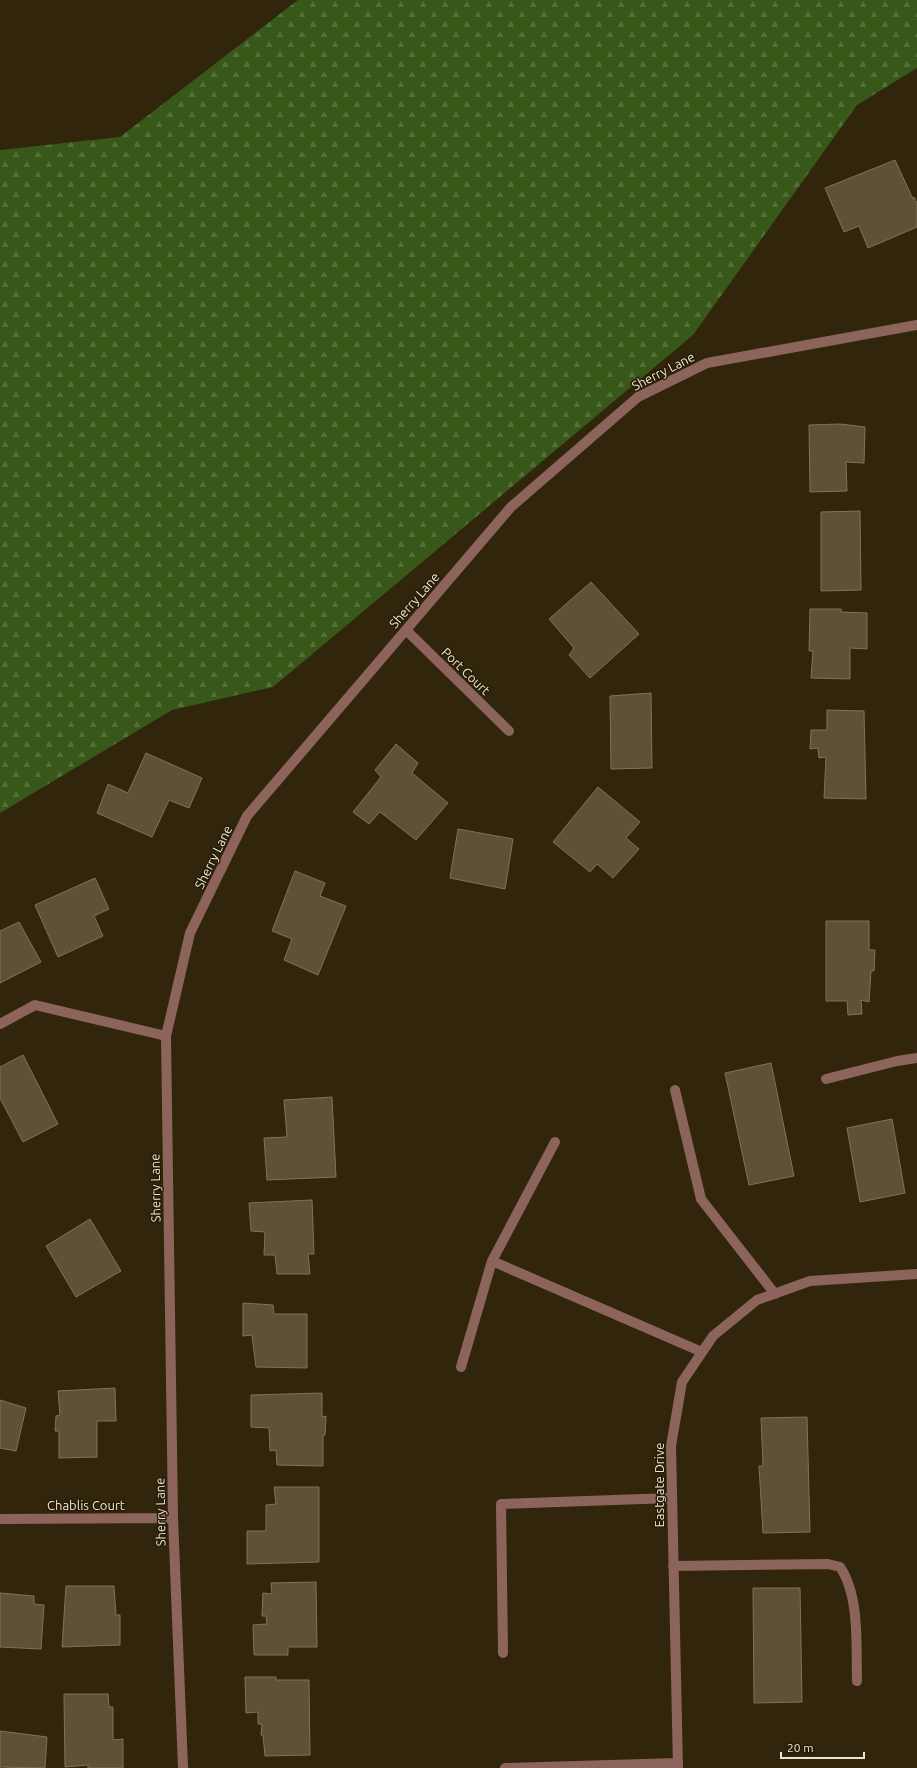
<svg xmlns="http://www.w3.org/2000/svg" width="917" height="1768" viewBox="0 0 917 1768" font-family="Ubuntu,sans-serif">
	<defs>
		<pattern id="forest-firs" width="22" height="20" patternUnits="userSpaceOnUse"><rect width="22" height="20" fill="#375819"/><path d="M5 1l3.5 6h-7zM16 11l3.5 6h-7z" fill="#54703a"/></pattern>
	</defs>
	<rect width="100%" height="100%" fill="#31260c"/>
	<path fill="url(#forest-firs)" d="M298,0H917V68L857,105L693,335L273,687L172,710L0,813V150L120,137Z"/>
	<path fill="#5d5136" stroke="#807358" d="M895,160L913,199L914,197L917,203V227L868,248L859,226L844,232L825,188Z
		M840,424L865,427L864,463L846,462L847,491L810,492L809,425Z
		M860,511L861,590L821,591V512Z
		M591,582L639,634L590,678L569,655L574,648L549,619Z
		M810,609H841V612L867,613V649L850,648V679L811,678L813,651H809Z
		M651,693L652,768L611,769L610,696Z
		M827,710L864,711L866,799L824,798L826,757L819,758L818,748L810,749L811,730H827Z
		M396,744L418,763L412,773L448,803L416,840L380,812L369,824L353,812L381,777L375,770Z
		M146,753L202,778L189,808L169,800L152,837L97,813L108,784L128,793Z
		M598,787L640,822L626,838L639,849L613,878L597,864L590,872L553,842Z
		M458,829L513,839L505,889L450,878Z
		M295,871L325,883L320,896L346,906L318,975L284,960L292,939L272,931Z
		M95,878L109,909L94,916L103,936L58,957L35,905Z
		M826,921H869V950H875L874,971H871L869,1002L861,1000L862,1014L848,1015L847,1001H826Z
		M19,922L41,962L0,983V931Z
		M23,1055L58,1124L23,1142L0,1098V1067Z
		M771,1063L794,1176L749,1185L725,1073Z
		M332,1097L336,1177L267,1180L264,1138L287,1137L284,1100Z
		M892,1119L905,1193L860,1202L847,1128Z
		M312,1200L314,1254H308L310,1274H277L275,1255H264L265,1232L251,1231L249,1203Z
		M90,1219L121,1271L76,1297L46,1246Z
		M243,1303L273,1305L274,1314H307V1368L256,1367L252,1335L243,1336Z
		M115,1388L116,1421H97V1457L59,1458V1431H55L56,1416L60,1415L58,1391Z
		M322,1393V1417L326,1416L325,1435H323V1466L277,1465L276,1450L270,1451L269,1428L251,1427V1395Z
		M0,1400L26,1408L16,1451L0,1448Z
		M807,1417L810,1532L763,1533L759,1466H763L761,1418Z
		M274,1487H319V1562L247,1564V1531H266V1505L276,1504Z
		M316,1582L317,1647H288V1655H254L253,1625L267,1624L266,1616H262L263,1593L272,1594L271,1583Z
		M66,1586H114L116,1615H120V1645L62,1647Z
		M753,1588H800L802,1702L754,1703Z
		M0,1593L34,1596V1604L44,1605L41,1649L0,1647Z
		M245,1677H276V1680H309L310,1755L265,1756L263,1735H261L262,1724H258V1712L246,1713Z
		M64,1694H108L109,1707H113V1740L123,1739V1768H88V1765L65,1767Z
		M0,1731L47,1737L45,1768L0,1767Z"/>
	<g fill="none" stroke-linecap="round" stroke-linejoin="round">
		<path stroke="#8d645b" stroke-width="10" d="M406,630L509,731
			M0,1024L35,1005L166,1036
			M826,1079L897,1061L917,1058
			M675,1090L701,1199L775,1294
			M492,1261L555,1142
			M461,1367L492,1261L702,1352
			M0,1519L173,1518
			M673,1566L828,1564L840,1567C860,1596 856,1647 857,1681
			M503,1653L501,1504L671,1498
			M183,1768L173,1518L166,1036L190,933L247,816L511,507L638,397L707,363L917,325
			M505,1768L678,1763
			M678,1768L671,1446L682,1382L713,1336L757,1300L810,1281L917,1274"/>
	</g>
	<g text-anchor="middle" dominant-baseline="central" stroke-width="3" stroke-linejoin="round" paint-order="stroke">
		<g font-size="13" fill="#ece5d6" stroke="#271c03">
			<text transform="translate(663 371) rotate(-27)">Sherry Lane</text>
			<text transform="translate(414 600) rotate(-49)">Sherry Lane</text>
			<text transform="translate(466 671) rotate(44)">Port Court</text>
			<text transform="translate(213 857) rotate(-64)">Sherry Lane</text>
			<text transform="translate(155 1188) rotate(-91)">Sherry Lane</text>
			<text transform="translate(659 1485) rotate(-90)">Eastgate Drive</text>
			<text x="86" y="1505">Chablis Court</text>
			<text transform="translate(160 1512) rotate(-91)">Sherry Lane</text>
		</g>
	</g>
	<path d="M781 1752v6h83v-6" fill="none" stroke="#ece5d6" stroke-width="2"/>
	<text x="787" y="1752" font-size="12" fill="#ece5d6" stroke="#271c03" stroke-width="3" paint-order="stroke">20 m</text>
</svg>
